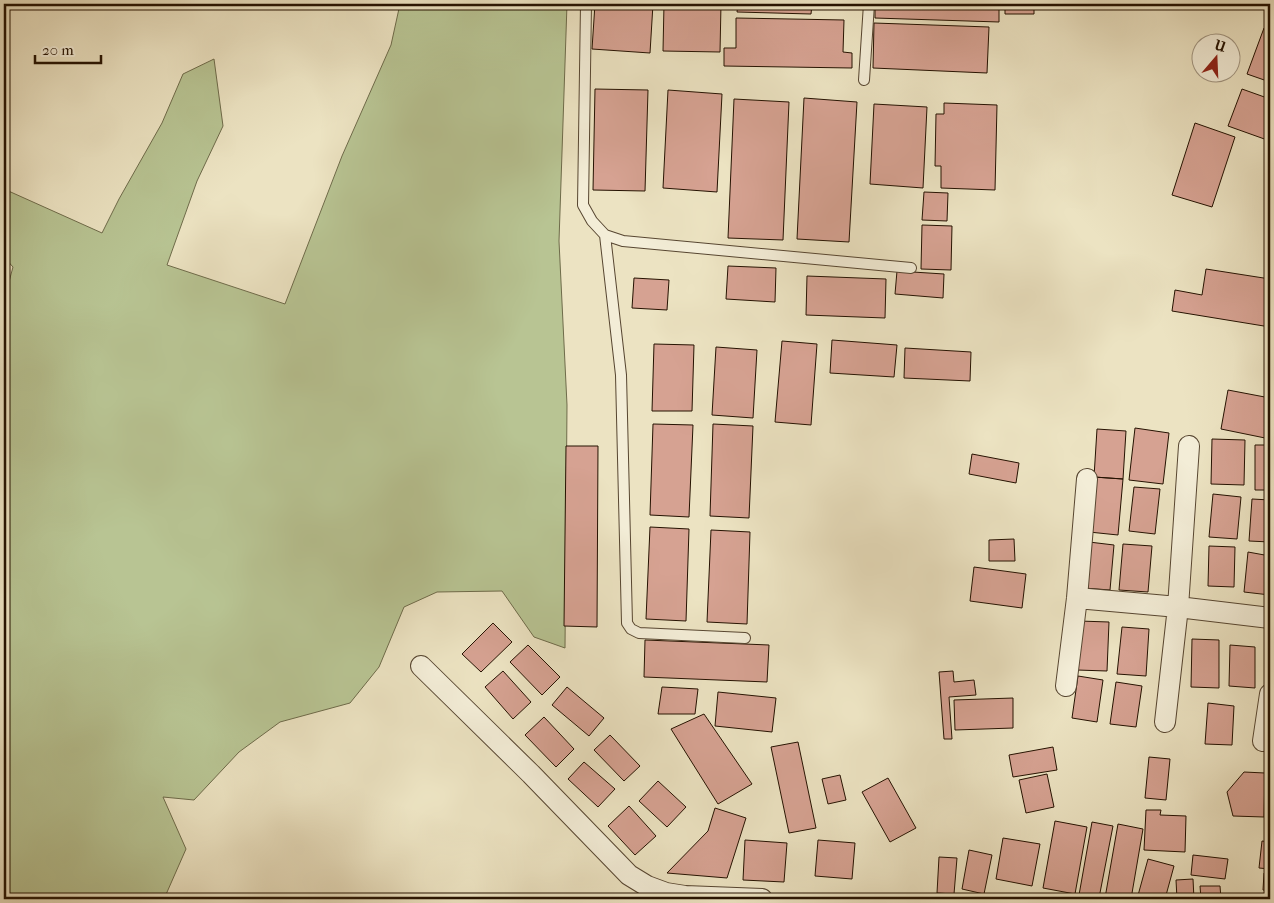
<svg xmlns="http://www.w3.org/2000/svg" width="1274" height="903" viewBox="0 0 1274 903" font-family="'IM FELL French Canon',serif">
	<rect width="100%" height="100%" fill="#ece3c2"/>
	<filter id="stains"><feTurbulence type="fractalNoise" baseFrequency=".004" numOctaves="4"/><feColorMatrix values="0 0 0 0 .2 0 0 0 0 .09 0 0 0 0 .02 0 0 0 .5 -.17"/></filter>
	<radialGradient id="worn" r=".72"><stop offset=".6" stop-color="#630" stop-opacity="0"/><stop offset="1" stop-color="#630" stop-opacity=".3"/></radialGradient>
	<path fill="#b8c493" stroke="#6e6b4a" d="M400,4H567L559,241L567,405L565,648L534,637L502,591L437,592L404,607L379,667L350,703L280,722L239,752L194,800L163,797L186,849L164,899H4V300L13,267L4,257V189L102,233L119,199L162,123L183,74L214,59L223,126L197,181L167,265L285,304L342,156L391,45Z"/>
	<path fill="#d6a292" stroke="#251201" d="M595,4H653L650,53L592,49Z
		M664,4H721L720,52L663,51Z
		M738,4H812L811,14L737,12Z
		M875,4H999V22L875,18Z
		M1005,4H1034V14H1005Z
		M736,18L844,20L843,52L852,53V68L724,66V48H736Z
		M874,23L989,27L987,73L873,68Z
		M1264,28L1270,30V82L1247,74Z
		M595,89L648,90L645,191L593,190Z
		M1242,89L1270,99V141L1228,126Z
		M668,90L722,94L717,192L663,188Z
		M804,98L857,102L849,242L797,239Z
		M734,99L789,102L783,240L728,238Z
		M944,103L997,105L995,190L941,188V166H935L936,114H944Z
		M874,104L927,107L923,188L870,184Z
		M1195,123L1235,137L1212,207L1172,195Z
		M924,192L948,193L947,221L922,220Z
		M922,225L952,226L951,270L921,269Z
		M728,266L776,268L775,302L726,299Z
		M1206,269L1270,279V327L1172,311L1175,290L1202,295Z
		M897,271L944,274L943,298L895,294Z
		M807,276L886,279L885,318L806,315Z
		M634,278L669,280L667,310L632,308Z
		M832,340L897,345L894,377L830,373Z
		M782,341L817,344L811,425L775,422Z
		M654,344L694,345L692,411H652Z
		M716,347L757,350L753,418L712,415Z
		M905,348L971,352L970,381L904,378Z
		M1228,390L1270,398V439L1221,429Z
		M653,424L693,425L689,517L650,515Z
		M713,424L753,426L749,518L710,516Z
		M1135,428L1169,433L1163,484L1129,480Z
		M1097,429L1126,431L1123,479L1094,477Z
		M1212,439L1245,440L1244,485L1211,484Z
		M1255,445H1270V490H1255Z
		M566,446H598L597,627L564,626Z
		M972,454L1019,463L1016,483L969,474Z
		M1094,477L1123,479L1118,535L1089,532Z
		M1134,487L1160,489L1155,534L1129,531Z
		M1213,494L1241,497L1237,539L1209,537Z
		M1252,499L1270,500V542L1249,541Z
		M650,527L689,529L686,621L646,619Z
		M711,530L750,532L747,624L707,622Z
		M1014,539L1015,561H989V540Z
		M1089,542L1114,545L1110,590L1084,588Z
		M1123,544L1152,546L1148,592L1119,590Z
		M1209,546L1235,547L1234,587L1208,586Z
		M1248,552L1270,556V595L1244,592Z
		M974,567L1026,574L1022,608L970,601Z
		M1079,621L1109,622L1107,671L1077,670Z
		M493,623L512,642L481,672L462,654Z
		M1122,627L1149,629L1146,676L1117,674Z
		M1192,639L1219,640V688L1191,687Z
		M645,640L769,645L767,682L644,677Z
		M528,645L560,677L542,695L510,662Z
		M1230,645L1255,647V688L1229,686Z
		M503,671L531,702L513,719L485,687Z
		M953,671L954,682L974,680L976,695L949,697L952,739H944L939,672Z
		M1078,676L1103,680L1097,722L1072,718Z
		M1116,682L1142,686L1136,727L1110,724Z
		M567,687L604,718L589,736L552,705Z
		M662,687L698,689L695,714H658Z
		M718,692L776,698L772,732L715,726Z
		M1013,698V728L955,730L954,700Z
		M1208,703L1234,706L1232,745L1205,744Z
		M704,714L752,784L718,804L671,729Z
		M544,717L574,749L556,767L525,735Z
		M610,735L640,766L624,781L594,750Z
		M798,742L816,828L789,833L771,747Z
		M1053,747L1057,770L1013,777L1009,755Z
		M1149,757L1170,759L1166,800L1145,798Z
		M584,762L615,789L598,807L568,779Z
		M1244,772L1265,773L1264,817L1233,816L1227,792Z
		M1047,774L1054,807L1026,813L1019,780Z
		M840,775L846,800L828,804L822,779Z
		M888,778L916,828L890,842L862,792Z
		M658,781L686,807L667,827L639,801Z
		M629,806L656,836L635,855L608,826Z
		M715,808L746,818L727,878L667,873L708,831Z
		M1146,810H1161L1160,815L1186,816L1185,852L1144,850Z
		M1055,821L1087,827L1075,894L1043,888Z
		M1092,822L1113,826L1099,898L1079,895Z
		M1118,824L1143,829L1131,899L1105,898Z
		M1003,838L1040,844L1032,886L996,879Z
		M745,840L787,843L784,882L743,880Z
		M818,840L855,843L852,879L815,876Z
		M1262,841L1270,842V869L1259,868Z
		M969,850L992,855L984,894L962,889Z
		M1193,855L1228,859L1225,879L1191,875Z
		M939,857L957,858L954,894L937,893Z
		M1148,859L1174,866L1165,899H1137Z
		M1264,873H1270V891L1263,890Z
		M1193,879L1194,899H1177L1176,880Z
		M1200,886H1220L1221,899H1201Z"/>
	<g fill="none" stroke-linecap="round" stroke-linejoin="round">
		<g stroke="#574631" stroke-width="12">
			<path id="service" d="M586,4L583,205L592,221L605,235L623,241L911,268
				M864,80L869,4
				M605,235L621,375L627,623L631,629L639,633L745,638"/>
		</g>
		<g stroke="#574631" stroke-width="22">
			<path id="minor" d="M1077,598L1178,607L1270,618
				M421,666L531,774L629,875L647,886L666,893L685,896L762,899
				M1066,686L1077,598L1087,479
				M1165,722L1178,607L1189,446
				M1263,741L1270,694"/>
		</g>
		<use href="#service" stroke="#f3edd7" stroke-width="10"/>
		<use href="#minor" stroke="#f3edd7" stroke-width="20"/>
	</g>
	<rect width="1274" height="903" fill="none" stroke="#ece3c2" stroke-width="20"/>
	<rect x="5" y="5" width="1264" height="893" fill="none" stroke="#251201" stroke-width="2.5"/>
	<rect x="10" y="10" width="1254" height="883" fill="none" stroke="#251201"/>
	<g transform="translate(1216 58) rotate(19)"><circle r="24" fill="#f3edd7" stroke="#a19581"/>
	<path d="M0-4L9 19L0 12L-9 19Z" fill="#8f2418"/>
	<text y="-8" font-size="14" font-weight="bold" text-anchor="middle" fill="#251201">U</text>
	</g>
	<path d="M35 55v8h66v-8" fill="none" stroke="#251201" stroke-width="2.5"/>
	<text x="42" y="55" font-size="15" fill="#251201" stroke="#f3edd7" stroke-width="4" paint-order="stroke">20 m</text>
	<rect width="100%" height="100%" filter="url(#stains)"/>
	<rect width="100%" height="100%" fill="url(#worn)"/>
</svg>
